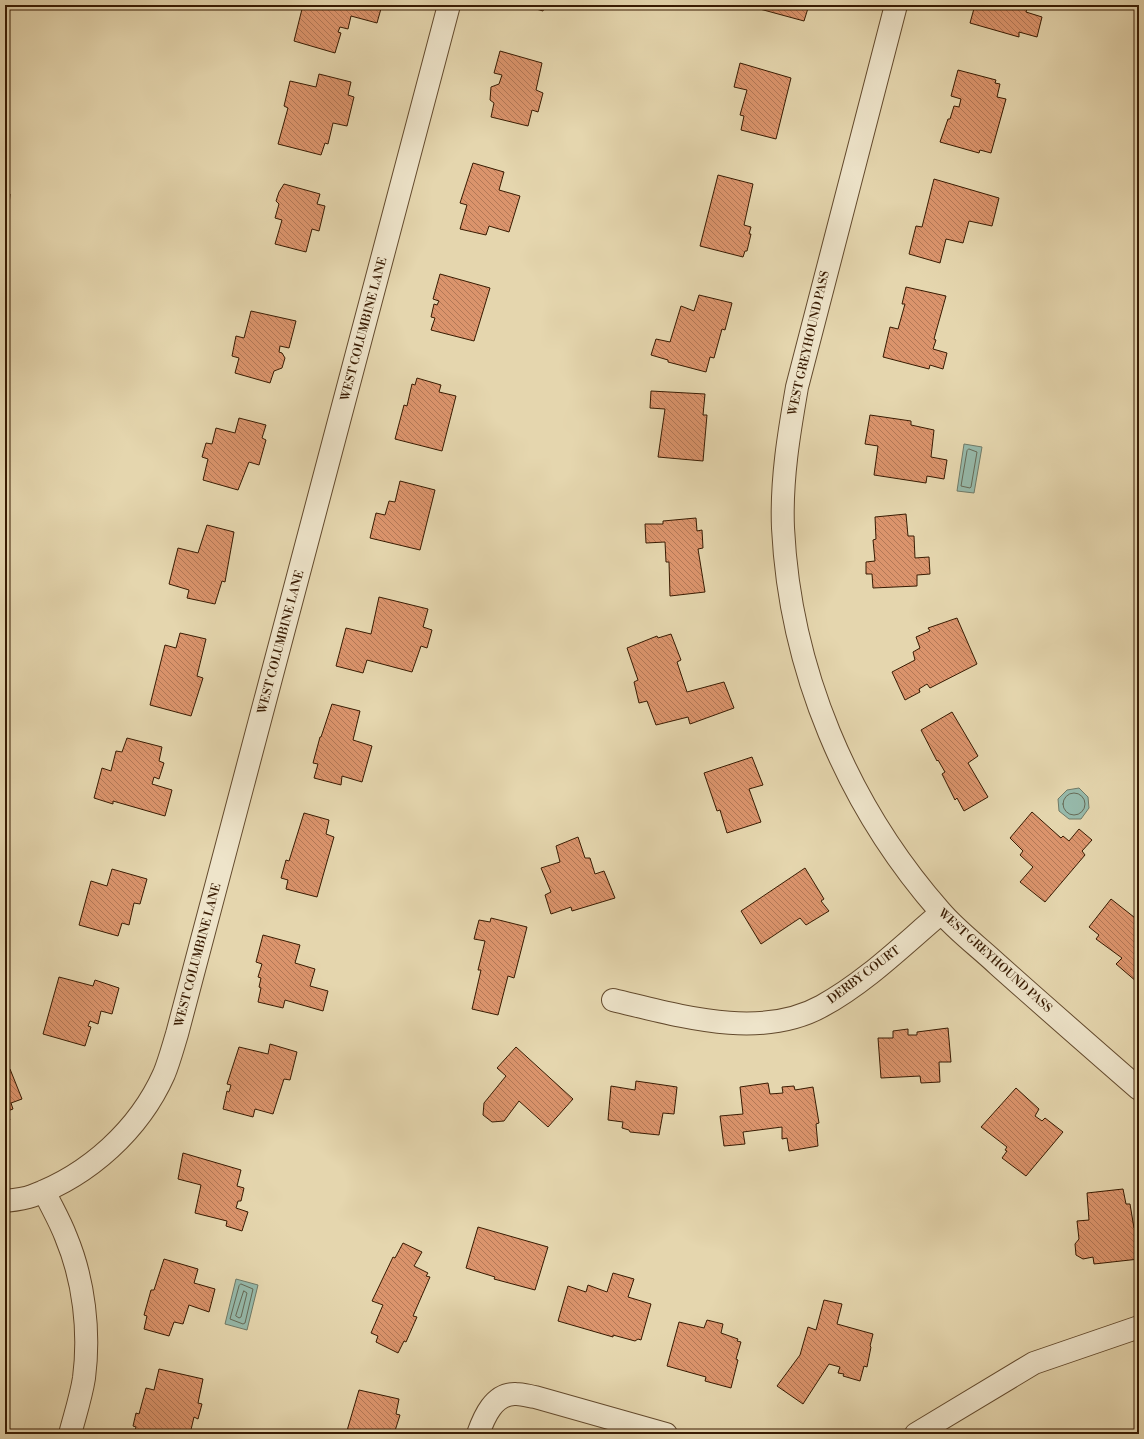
<svg xmlns="http://www.w3.org/2000/svg" width="1144" height="1439" viewBox="0 0 1144 1439" font-family="'Libre Bodoni',serif">
	<defs>
		<pattern id="building-back-hatch" width="6" height="6" patternUnits="userSpaceOnUse"><rect width="6" height="6" fill="#db946c"/><path d="M-1 5l2 2M0 0l6 6M5-1l2 2" fill="none" stroke="#b37857"/></pattern>
	</defs>
	<rect width="100%" height="100%" fill="#e5d6ae"/>
	<filter id="stains"><feTurbulence type="fractalNoise" baseFrequency=".005" numOctaves="4"/><feColorMatrix values="0 0 0 0 .2 0 0 0 0 .09 0 0 0 0 .02 0 0 0 .5 -.17"/></filter>
	<radialGradient id="worn" r=".72"><stop offset=".6" stop-color="#630" stop-opacity="0"/><stop offset="1" stop-color="#630" stop-opacity=".3"/></radialGradient>
	<path fill="#96b9aa" stroke="#707a67" d="M964,444L982,447L974,493L957,491Z
		M1079,788L1088,797L1089,808L1081,819H1069L1059,811L1058,799L1067,790Z
		M236,1279L258,1285L247,1330L225,1324Z"/>
	<g fill="none" stroke-linecap="round" stroke-linejoin="round">
		<path stroke="#676a56" stroke-width="1" d="M969,449L977,452L971,487L970,488L961,486L967,451Z
			M1063 804a11 11 0 1 1 22 0a11 11 0 1 1-22 0Z
			M241,1284L253,1289L245,1323L243,1324L230,1319L239,1286Z
			M244,1291L247,1293L241,1317L239,1318L236,1316Z"/>
	</g>
	<path fill="url(#building-back-hatch)" stroke="#381b02" d="M303,5H382L377,23L351,16L348,29L340,27L338,32L341,33L335,53L294,41Z
		M522,5H545L543,11Z
		M745,5H809L804,21Z
		M975,5H1028L1026,12L1042,17L1037,37L1019,32V37L970,23Z
		M500,51L542,63L536,90L543,93L538,112L532,110L528,126L491,117L494,103L490,100L491,87L499,84L502,75L494,73Z
		M740,63L791,78L776,139L741,130L744,116L740,115L747,90L734,87Z
		M958,70L996,80L995,83L1000,84L997,97L1006,99L991,153L980,150L979,153L940,142L948,119H950L954,106L959,107L961,99L951,96Z
		M319,74L351,82L348,95L354,97L347,126L333,123L328,144L325,143L321,155L278,144L288,108L284,106L290,81L316,87Z
		M473,163L504,172L499,190L520,196L509,232L489,226L486,235L460,229L467,205L460,203Z
		M718,175L753,184L744,225L751,227L749,234H751L747,251H745L743,257L700,246Z
		M934,179L999,198L992,226L969,221L963,243L946,239L940,263L909,254L916,226L922,227Z
		M284,184L320,194L317,204L325,206L319,231L312,229L306,252L275,244L282,220L275,218L279,204L276,201L279,192Z
		M5,193L10,194L6,241H5Z
		M440,274L490,288L474,341L431,330L435,318L431,317L434,304L437,305L439,301L433,299Z
		M906,287L946,296L934,339L936,340L933,349L947,353L943,369L930,365L929,369L883,357L890,327L898,329L905,304H902Z
		M699,295L732,303L725,330L722,329L714,358L710,357L706,372L668,362V360L651,355L656,339L670,342L681,306L694,311Z
		M251,311L296,321L289,348L280,346L279,352L282,353L285,358L282,368L274,371L270,383L235,373L239,358L232,356L236,336L244,338Z
		M417,378L441,385L439,392L456,396L442,451L395,439L404,405L407,406L412,384L415,385Z
		M651,391L705,394L703,415H707L703,461L658,457L665,409L650,408Z
		M870,415L911,421V425L934,430L931,457L947,460L944,479L927,476L926,483L874,475L878,446L865,444Z
		M239,418L266,425L262,438L266,440L259,465L249,462L238,490L203,480L208,459L202,457L206,443L212,444L216,428L235,433Z
		M400,481L435,490L420,550L370,538L376,513L385,515L389,501L395,502Z
		M906,514L908,536H914L915,558L929,557L930,574L917,575V586L873,588L872,574H866V562L875,561L873,540L876,539L875,517Z
		M696,518L697,531L702,530L703,548L698,549L705,592L670,596L669,562H666L665,542L646,543L645,524H663V521Z
		M207,525L234,532L225,582L222,581L215,604L187,598L189,590L169,584L178,548L198,553Z
		M379,597L428,609L423,627L432,630L427,648L421,646L412,672L367,660L363,673L336,666L346,628L371,634Z
		M957,618L977,664L930,688L927,684L919,689L920,692L905,700L892,672L915,660L913,652L920,648L916,637L930,631L928,628Z
		M180,633L206,639L197,676L203,678L191,716L150,705L165,645L176,648Z
		M671,634L681,660L677,662L687,692L724,682L734,708L690,724L688,717L656,725L647,701L639,703L634,682L638,680L627,648L657,636L658,638Z
		M332,704L360,711L353,740L372,746L362,782L342,776L341,785L314,778L318,764L313,763L320,737H321Z
		M952,712L978,756L968,763L988,797L964,811L957,798L955,800L942,774L945,772L938,760L937,761L921,730Z
		M127,738L162,747L159,761L164,763L159,779L154,777L152,784L172,790L165,816L113,801V804L94,798L102,768L111,771L116,751L122,752Z
		M752,757L763,785L749,789L761,822L727,833L720,810L717,811L704,773Z
		M1032,812L1061,838L1063,836L1069,841L1079,829L1092,840L1082,851L1085,855L1045,902L1020,882L1033,867L1020,855L1023,851L1010,838Z
		M304,813L329,820L326,834L334,837L317,897L286,889L288,880L281,878L286,860L289,861Z
		M578,837L585,858H590L595,874L604,871L615,898L572,911L571,907L551,914L545,895L551,892L541,868L560,862L556,846Z
		M805,868L824,899L821,901L829,911L806,925L800,918L761,944L741,911Z
		M112,869L147,879L140,904L134,903L129,925L122,923L118,936L79,925L91,881L107,886Z
		M1111,899L1139,921V979L1137,982L1116,964L1122,958L1096,939L1099,935L1089,927Z
		M491,918L527,927L514,978L508,976L498,1015L472,1009L481,970H478L485,941L474,939L479,920L490,922Z
		M263,935L300,945L295,963L315,969L310,986L328,991L323,1011L285,1000L283,1008L258,1002L261,988L259,987L261,978L258,977L262,964L256,962Z
		M59,977L93,986L95,980L119,988L112,1014L101,1011L98,1024L90,1021L88,1026L91,1027L85,1046L43,1034Z
		M948,1028L951,1062H939L940,1082L921,1083L920,1076L881,1078L878,1038H893V1031L908,1029V1035H917V1032Z
		M270,1044L297,1052L290,1080L284,1079L273,1114L255,1109L253,1117L223,1109L227,1091L229,1092L231,1085L227,1084L239,1047L268,1054Z
		M516,1047L573,1099L548,1127L519,1101L504,1121L492,1122L483,1115L484,1103L506,1076L497,1068Z
		M10,1069L22,1099L11,1103L13,1109L5,1112L10,1120L5,1122V1070Z
		M636,1081L677,1087L674,1114L663,1113L659,1135L630,1132L629,1130L622,1128L623,1122L608,1120L611,1086L635,1090Z
		M768,1083L770,1094L783,1093L782,1087L794,1086L795,1090L813,1087L819,1123L816,1124L818,1146L789,1151L787,1138L782,1139V1127L743,1132L745,1144L724,1146L720,1116L743,1114L740,1087Z
		M1016,1088L1039,1109L1035,1116L1042,1121L1045,1118L1063,1132L1026,1176L1002,1158L1007,1151L1005,1150L1007,1147L981,1127Z
		M183,1153L241,1170L237,1186L244,1188L241,1201H238L236,1208L248,1212L242,1231L226,1226L227,1221L195,1213L201,1185L178,1179Z
		M1123,1189L1126,1204H1130L1134,1228H1139V1259L1094,1264L1093,1257L1083,1259L1076,1255L1075,1244L1079,1239L1077,1221L1089,1220L1087,1193Z
		M478,1227L548,1247L535,1290L494,1279L495,1277L466,1268Z
		M403,1243L422,1252L414,1266L428,1273L426,1276L430,1277L413,1316L417,1317L406,1342L404,1341L398,1353L376,1342L378,1336L371,1333L383,1305L372,1301L393,1257L395,1258Z
		M164,1259L198,1269L194,1283L215,1289L209,1312L189,1305L183,1324L174,1322L169,1336L144,1329L147,1316L144,1315L151,1290H154Z
		M613,1273L634,1279L628,1297L651,1304L641,1340L638,1339L635,1341L613,1335V1337L558,1321L568,1286L586,1292L588,1285L607,1292Z
		M824,1300L842,1304L837,1324L873,1334L870,1346L871,1347L867,1367L864,1366L860,1381L843,1376L844,1374L838,1373L840,1367L829,1364L803,1404L777,1386L800,1355L808,1327L816,1330Z
		M707,1320L723,1324L721,1333L738,1339L737,1341L741,1342L736,1359L738,1360L731,1388L705,1381L706,1377L667,1366L679,1322L704,1328Z
		M159,1369L203,1379L198,1403L202,1404L198,1419L194,1417L190,1434L163,1432V1434H134L136,1427L133,1426L136,1413L139,1414L146,1388L154,1390Z
		M359,1390L399,1399L396,1414L400,1415L394,1434H346Z"/>
	<g fill="none" stroke-linecap="round" stroke-linejoin="round">
		<g stroke="#634a2d" stroke-width="24">
			<path id="minor" d="M896,5L797,387C789,433 781,480 783,528C790,669 847,805 940,911C957,931 979,947 998,965C1045,1007 1092,1048 1139,1089
				M613,1000C677,1015 759,1041 822,1006C866,982 903,945 941,913
				M44,1191C51,1206 60,1221 66,1237C84,1280 90,1332 84,1378C81,1397 75,1415 70,1434
				M5,1201C14,1200 24,1199 32,1196C89,1175 139,1130 164,1074C169,1062 173,1047 177,1034L449,5
				M478,1434C484,1417 494,1393 516,1394C522,1394 529,1396 535,1397L666,1434
				M916,1434L1034,1363L1139,1327"/>
		</g>
		<use href="#minor" stroke="#eee4ca" stroke-width="22"/>
	</g>
	<g text-anchor="middle" dominant-baseline="central" stroke-width="3.5" stroke-linejoin="round" paint-order="stroke">
		<g font-size="12" fill="#381b02" stroke="#eee4ca">
			<text transform="translate(364 329) rotate(-75)">WEST COLUMBINE LANE</text>
			<text transform="translate(809 343) rotate(-77)">WEST GREYHOUND PASS</text>
			<text transform="translate(281 642) rotate(-75)">WEST COLUMBINE LANE</text>
			<text transform="translate(198 955) rotate(-75)">WEST COLUMBINE LANE</text>
			<text transform="translate(995 961) rotate(42)">WEST GREYHOUND PASS</text>
			<text transform="translate(864 975) rotate(-37)">DERBY COURT</text>
		</g>
	</g>
	<rect width="1144" height="1439" fill="none" stroke="#e5d6ae" stroke-width="20"/>
	<rect x="6" y="6" width="1132" height="1427" fill="none" stroke="#381b02" stroke-width="2"/>
	<rect x="10" y="10" width="1124" height="1419" fill="none" stroke="#381b02"/>
	<rect width="100%" height="100%" filter="url(#stains)"/>
	<rect width="100%" height="100%" fill="url(#worn)"/>
</svg>
